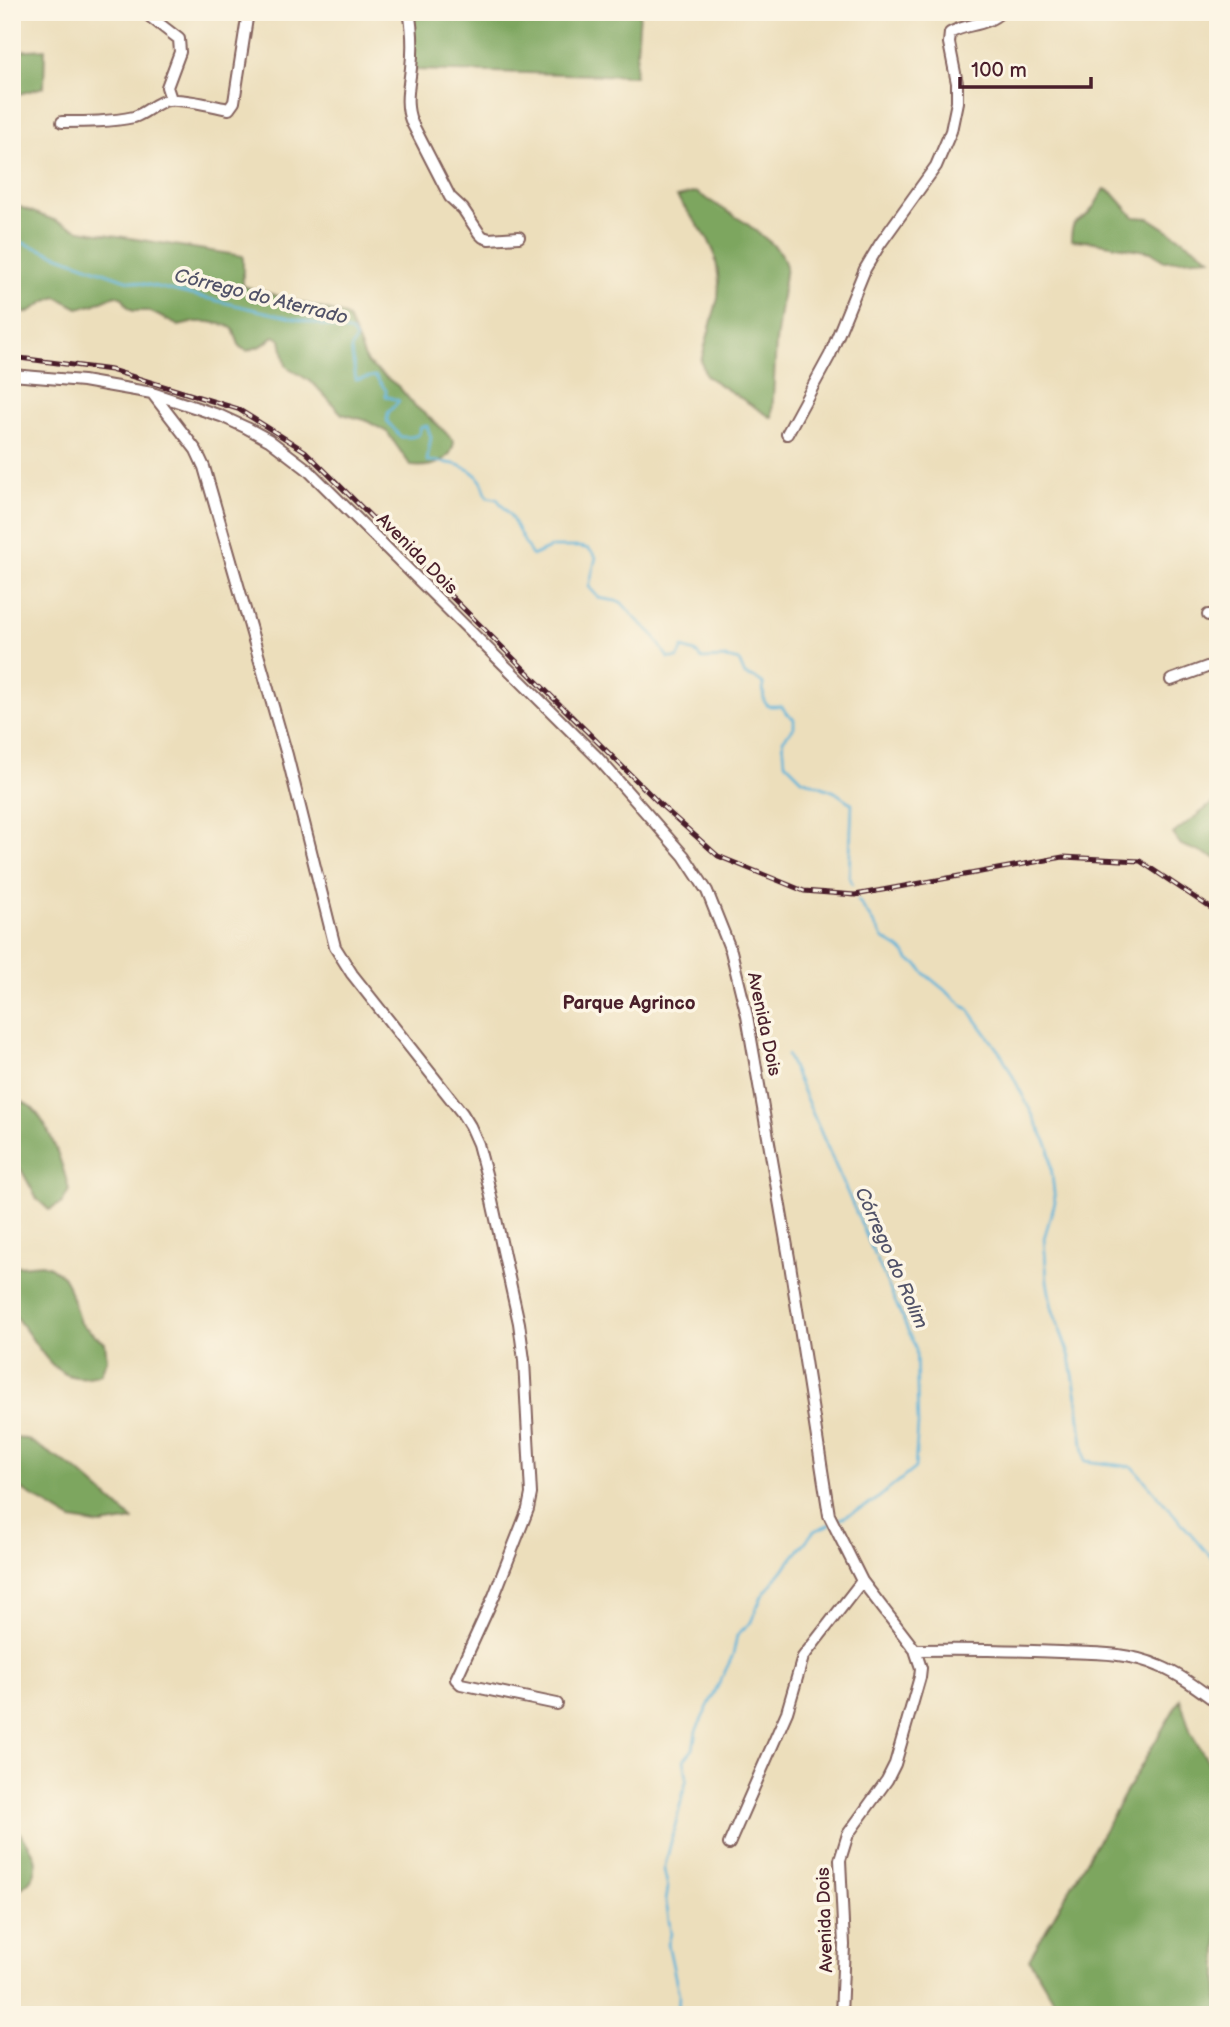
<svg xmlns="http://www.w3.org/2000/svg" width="1230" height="2027" viewBox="0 0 1230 2027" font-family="'Balsamiq Sans',sans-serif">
	<rect width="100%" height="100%" fill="#fcf5e5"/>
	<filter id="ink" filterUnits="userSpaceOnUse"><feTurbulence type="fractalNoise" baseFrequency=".0143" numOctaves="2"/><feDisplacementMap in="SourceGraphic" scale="14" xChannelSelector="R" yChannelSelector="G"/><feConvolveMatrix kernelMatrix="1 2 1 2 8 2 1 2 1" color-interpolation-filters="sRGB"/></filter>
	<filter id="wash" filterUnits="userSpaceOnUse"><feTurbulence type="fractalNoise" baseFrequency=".00686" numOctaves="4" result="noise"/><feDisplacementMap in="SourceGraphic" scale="28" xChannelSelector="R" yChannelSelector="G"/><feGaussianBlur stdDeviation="1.57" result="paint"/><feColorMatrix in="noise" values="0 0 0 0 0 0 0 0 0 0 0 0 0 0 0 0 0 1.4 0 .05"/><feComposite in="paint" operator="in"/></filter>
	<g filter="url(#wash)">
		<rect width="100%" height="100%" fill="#ecdebb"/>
		<path fill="#7da65e" stroke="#646244" stroke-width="2" d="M403,12H640L635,76L414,70L413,42Z
			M45,49L44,87L12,96V51Z
			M1105,189L1113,193L1134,217L1149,218L1211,258L1164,261L1151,252L1088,241L1071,240C1072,216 1077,226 1089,213C1095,207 1099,196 1105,189Z
			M696,192L746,223L771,243L781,253L786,266L776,342L772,418L706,376L701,361L718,298L719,282L717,267L714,252L708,239L677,197Z
			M12,204L80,230L243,256V286L341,314L348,318L367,363L399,387L414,405L438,425L454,441C452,463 430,468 411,466L387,432L365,420L342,414L314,384L286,366L281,340L274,336L263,345L247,351L240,347L233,329L226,325L209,322H195L179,326L149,311H133L127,306L123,298L115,295L93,305L78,308L57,297C51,299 45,301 40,305C29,312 24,317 12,309Z
			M1218,798V859L1181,845L1173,834C1188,821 1204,812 1218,798Z
			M12,1097C18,1100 27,1103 32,1108C50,1125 63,1166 69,1190L62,1203L49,1210L37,1199L22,1171L12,1161Z
			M12,1264L19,1266L42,1264L50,1267L63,1276L67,1283L80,1323L105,1343L107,1359L101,1374C65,1386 51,1366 32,1339C26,1330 18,1321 13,1312C9,1303 12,1275 12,1264Z
			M12,1438L27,1439L78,1471L133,1520L101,1525L72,1520L12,1484Z
			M1180,1699L1191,1733L1218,1779V2015H1063L1029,1959Z
			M12,1824C35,1849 52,1873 13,1893Z"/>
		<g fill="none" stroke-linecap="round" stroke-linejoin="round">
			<path stroke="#5db2d9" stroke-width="2.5" d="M12,239L123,279L352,332L356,339L351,349L356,380L375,376L386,390V396L399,401L388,413L387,421L401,437H411L418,435L421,427L427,426L431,437L427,461C446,462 469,463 481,481C484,485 485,492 487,497L497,499L510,515L532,556L552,547H580L589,549L596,557L589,587L599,598L621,602L638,621L652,633L668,658H678L683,648L695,652L702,659L727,658L739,661L745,675L755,678L763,683L764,701L768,706H782L786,713L794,719V727L783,740L785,762L802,779L835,792L852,804L849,877L852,884
				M858,900L884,939L903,951L910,961L918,965L925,974L969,1010L1003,1057L1049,1147L1055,1202L1044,1238L1047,1281L1052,1308L1070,1357L1078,1403L1085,1461L1133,1467L1218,1565
				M787,1055L916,1349L918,1425L915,1468L872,1503L836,1521
				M678,2015L679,1995L668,1944L671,1934L666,1901L668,1888L664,1870L687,1778L684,1760L693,1749L696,1731L733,1655L737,1635L751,1622L762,1596L814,1531L830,1524"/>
		</g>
	</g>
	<g filter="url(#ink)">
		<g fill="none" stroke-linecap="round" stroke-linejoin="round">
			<g stroke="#83625d" stroke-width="14">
				<path id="minor" d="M144,12L179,39L180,52L167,87L171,99
					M409,12C413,31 413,49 411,68C409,87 404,104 412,123L450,197L463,209L479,233L483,237L489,239L519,237
					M62,122C86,122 111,122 134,117C147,113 155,102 168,100C183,98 213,106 229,109L234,102L248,12
					M12,375L83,381L152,393L221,416L247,428L269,440L307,469L597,757L684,856L707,891L731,951L747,1016L789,1258L829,1515L862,1581L915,1650L921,1668L920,1677L895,1764L887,1780L848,1834L840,1860L844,1945L841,2015
					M152,393L196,450L204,467L287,755L335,947L352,974L462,1113L470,1126L478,1144L486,1174L519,1323L524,1360L531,1494L528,1509L494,1596L456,1679L461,1684L557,1704
					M787,434L830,355L865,269L880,244L936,166L951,131L957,102V83L949,43L950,33C966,23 985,27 1001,12
					M1208,615H1218
					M1171,680L1218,663
					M915,1650C964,1649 1011,1650 1060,1652C1093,1653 1128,1652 1159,1666C1181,1675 1199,1689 1218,1703
					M729,1844L787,1712L803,1657L862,1581"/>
			</g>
			<use href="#minor" stroke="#fff" stroke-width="10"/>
			<g stroke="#4a1f2b" stroke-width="5">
				<path id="rail" d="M12,357L111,370L238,409L305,451L663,807L718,856L804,891L855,895L1063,857L1140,861L1218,913"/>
			</g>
			<use href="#rail" stroke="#fcf5e5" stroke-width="2.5" stroke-dasharray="8" stroke-linecap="butt"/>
		</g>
	</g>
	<g text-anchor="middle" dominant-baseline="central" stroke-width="7" stroke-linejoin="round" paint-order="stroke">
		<g font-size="18" fill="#4a1f2b" stroke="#fcf5e5">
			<text transform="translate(417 554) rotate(45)">Avenida Dois</text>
			<text transform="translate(764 1024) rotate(78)">Avenida Dois</text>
			<text transform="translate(825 1920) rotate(-92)">Avenida Dois</text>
		</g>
		<g font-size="19" font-style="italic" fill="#515268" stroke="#fcf5e5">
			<text transform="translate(261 297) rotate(14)">Córrego do Aterrado</text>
			<text transform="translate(891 1258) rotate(66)">Córrego do Rolim</text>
		</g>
		<g font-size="19" font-weight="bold" fill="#4a1f2b" stroke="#fcf5e5">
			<text x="629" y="1003">Parque Agrinco</text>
		</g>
	</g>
	<rect width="1230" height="2027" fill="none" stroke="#fcf5e5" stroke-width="42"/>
	<path d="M960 77v10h131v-10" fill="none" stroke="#4a1f2b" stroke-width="3.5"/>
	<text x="971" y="77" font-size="21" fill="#4a1f2b" stroke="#fcf5e5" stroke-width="5" paint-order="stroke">100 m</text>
</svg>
